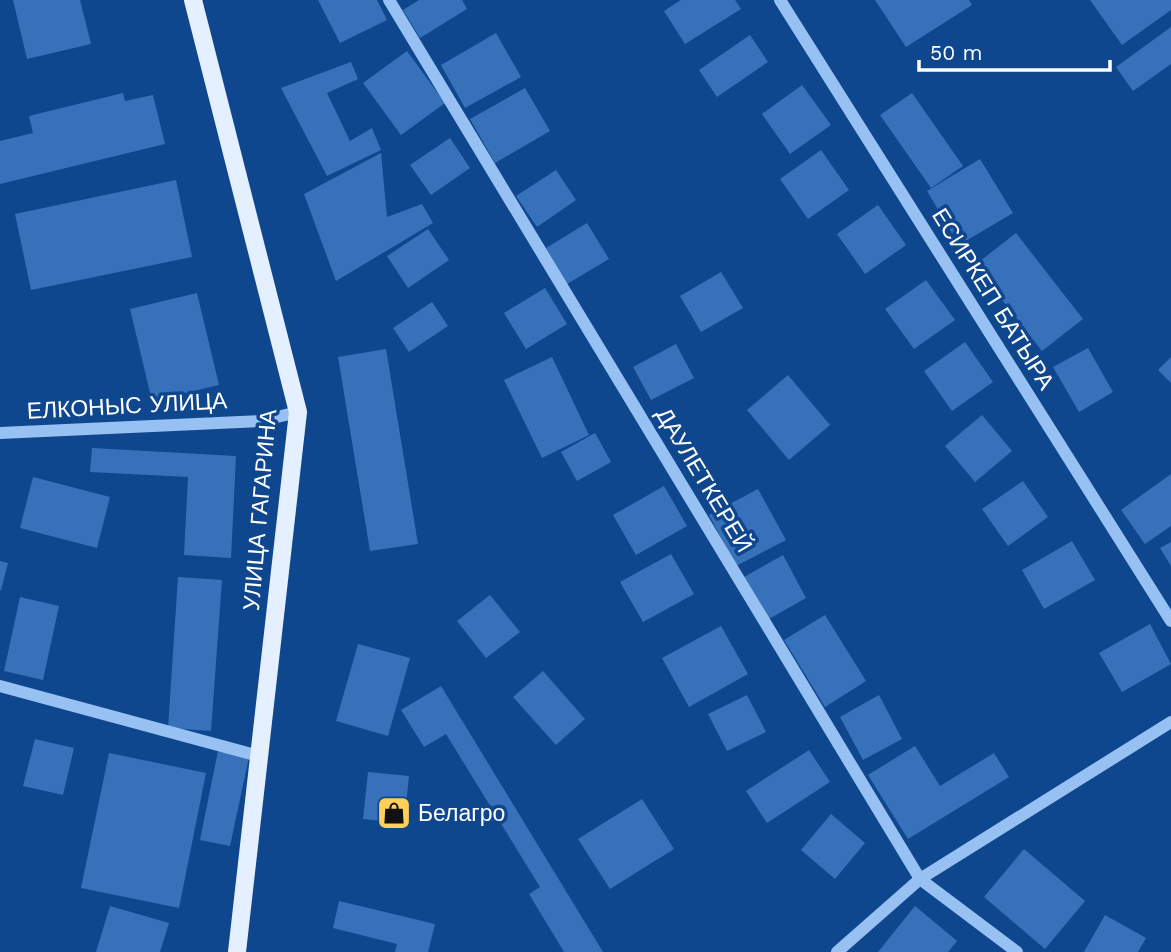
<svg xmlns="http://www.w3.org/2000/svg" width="1171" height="952" viewBox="0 0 1171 952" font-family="'Work Sans',sans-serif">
	<rect width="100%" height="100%" fill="#0f478f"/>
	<path fill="#3771b9" d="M13,0H80L91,44L27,59Z
		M318,0H377L387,20L340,43Z
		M419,0H462L467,9L420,38L403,10Z
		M681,0H735L741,9L685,44L664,11Z
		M875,0H969L972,5L906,47Z
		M1090,0H1171V10L1122,45Z
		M1171,27V64L1133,91L1116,67Z
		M496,33L521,77L465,108L441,65Z
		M750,35L768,62L717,97L699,70Z
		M407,51L445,103L401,135L363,83Z
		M351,62L358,79L327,93L350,141L372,128L381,150L327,176L281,88Z
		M802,85L831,125L790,154L762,114Z
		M525,88L550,131L495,163L470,119Z
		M123,93L125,101L153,95L165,144L0,184V141L33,133L29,116Z
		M912,93L963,166L931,188L880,115Z
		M450,138L470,168L431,195L410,165Z
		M821,150L849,190L808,219L780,179Z
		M381,153L387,217L422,204L433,223L336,281L304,194Z
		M980,159L1013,213L959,245L927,191Z
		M556,170L576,200L537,227L516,196Z
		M176,180L192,257L31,290L15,214Z
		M878,205L906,245L865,274L837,234Z
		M587,223L609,259L567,284L546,248Z
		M428,229L449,260L408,288L387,256Z
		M1016,233L1083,319L1042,351L975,265Z
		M721,272L743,308L701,332L680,296Z
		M926,280L955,320L914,349L885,309Z
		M545,288L567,324L526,349L504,313Z
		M197,293L219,385L152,401L130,309Z
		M432,302L448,326L409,352L393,328Z
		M965,342L993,382L952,411L924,371Z
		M676,344L694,378L651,400L633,367Z
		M1088,348L1113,392L1079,412L1053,367Z
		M386,349L418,544L370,551L338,357Z
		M552,357L589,435L542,458L504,380Z
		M1171,357V383L1158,370Z
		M788,375L830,425L789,460L747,410Z
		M982,415L1012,451L975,482L945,446Z
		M595,433L611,462L577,481L561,452Z
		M92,448L236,456L231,558L184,555L188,477L90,472Z
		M1171,474V526L1145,544L1121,510Z
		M33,477L110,497L97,548L20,528Z
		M1023,481L1048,517L1008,546L982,509Z
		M664,486L687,526L636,555L613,515Z
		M758,489L786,540L736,566L709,515Z
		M1072,541L1095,580L1044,609L1022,570Z
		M1171,542V566L1160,548Z
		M671,554L694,594L643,622L620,582Z
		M783,555L806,598L767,620L744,577Z
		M0,561L8,563L1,590H0Z
		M178,577L222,580L211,731L168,728Z
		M490,595L520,632L486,658L457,621Z
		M20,597L59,606L43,680L4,671Z
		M825,615L866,681L825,707L784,640Z
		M1150,624L1171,664L1122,692L1099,653Z
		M721,626L748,674L689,707L662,658Z
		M358,644L410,658L388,736L336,721Z
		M543,671L585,719L556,745L513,697Z
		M441,686L603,952H564L529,894L540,887L446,734L424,747L401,710Z
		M747,695L766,732L727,751L708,714Z
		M879,695L902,739L863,760L840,717Z
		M35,739L74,748L63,795L23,786Z
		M915,746L940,786L994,753L1009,777L908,839L868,775Z
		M809,750L830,782L767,823L746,791Z
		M218,751L249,757L230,846L200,840Z
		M109,753L206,773L179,908L81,888Z
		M368,772L409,776L404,823L363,819Z
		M642,799L674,849L610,889L578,839Z
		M831,814L865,843L835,879L801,850Z
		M1024,849L1085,901L1045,949L984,897Z
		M339,901L435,924L428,952H395L397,944L333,928Z
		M110,906L169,923L160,952H96Z
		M915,906L957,941L948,952H878Z
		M1105,915L1146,938L1138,952H1084Z"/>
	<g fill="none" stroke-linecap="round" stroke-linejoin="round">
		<path stroke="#98c1f3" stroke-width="12" d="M389,0L920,879L1017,952
			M780,0L1171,621
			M0,433L260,421L298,412
			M0,686L259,756
			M837,952L920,879L1171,722"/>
		<path stroke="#e4efff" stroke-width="18" d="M193,0L298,412L237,952"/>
	</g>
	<defs>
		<g id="shop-square" transform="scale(1.75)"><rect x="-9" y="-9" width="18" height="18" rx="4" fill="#ffcf5a" stroke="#0f478f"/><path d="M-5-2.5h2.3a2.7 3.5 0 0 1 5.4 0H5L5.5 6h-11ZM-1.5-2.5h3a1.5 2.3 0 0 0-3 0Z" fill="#111"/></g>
	</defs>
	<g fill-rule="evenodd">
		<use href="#shop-square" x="394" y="813"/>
	</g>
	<g text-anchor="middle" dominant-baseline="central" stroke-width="7" stroke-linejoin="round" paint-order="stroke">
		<g font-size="23" fill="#fff" stroke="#0f478f">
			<text transform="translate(993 299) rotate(58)">ЕСИРКЕП БАТЫРА</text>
			<text transform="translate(127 406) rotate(-3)">ЕЛКОНЫС УЛИЦА</text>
			<text transform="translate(704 480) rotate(59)">ДАУЛЕТКЕРЕЙ</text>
			<text transform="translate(260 510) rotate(-85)">УЛИЦА ГАГАРИНА</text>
		</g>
		<g font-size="23" fill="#fff" stroke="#0f478f" text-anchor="start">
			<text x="418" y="813">Белагро</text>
		</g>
	</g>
	<path d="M919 60v10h191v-10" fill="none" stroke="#ffffff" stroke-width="3.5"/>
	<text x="930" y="60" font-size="21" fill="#ffffff" stroke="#0f478f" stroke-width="5" paint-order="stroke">50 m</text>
</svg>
